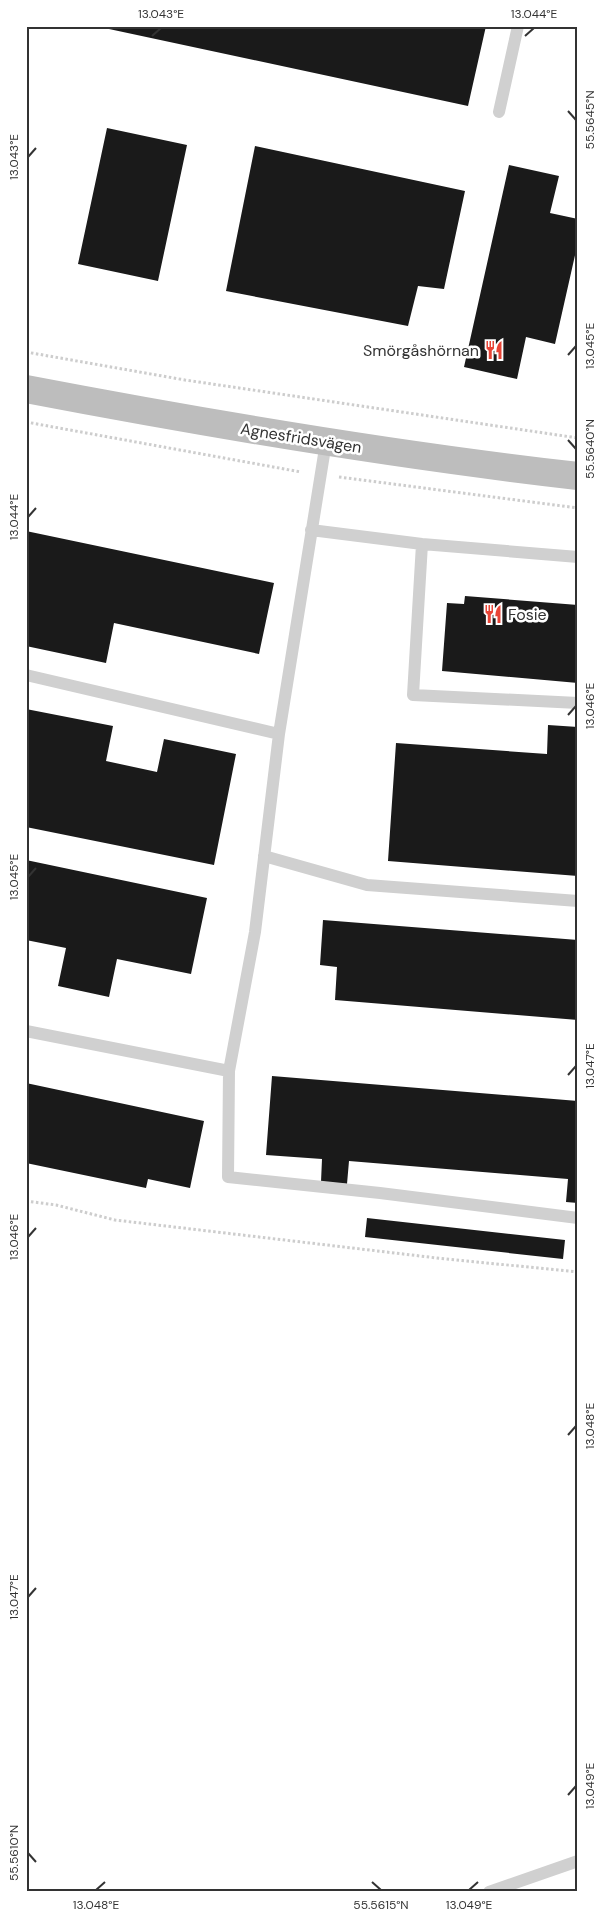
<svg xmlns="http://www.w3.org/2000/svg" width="604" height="1918" viewBox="0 0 604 1918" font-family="'DM Sans',sans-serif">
	<rect width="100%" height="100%" fill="#fff"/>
	<path fill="#1a1a1a" d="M95,26H486L468,106Z
		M107,128L187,145L158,281L78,264Z
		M255,146L465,191L444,289L418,286L408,326L226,291Z
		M509,165L559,176L550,213L578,219V242L555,344L526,337L517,379L464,367Z
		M26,531L274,583L259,654L114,623L106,663L26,646Z
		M465,596L578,605V683L442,671L447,603L464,604Z
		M26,709L113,726L106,761L157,772L164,739L236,754L214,865L26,827Z
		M548,725L578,727V876L388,861L396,743L547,754Z
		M26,860L207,898L191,974L117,959L109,997L58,986L66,948L26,940Z
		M323,920L578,940V1020L335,1000L337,967L320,965Z
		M272,1076L578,1101V1203L566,1202L568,1179L349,1161L347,1184L321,1182L322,1159L266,1155Z
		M26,1083L204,1121L190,1188L148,1179L146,1188L26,1163Z
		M367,1218L565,1240L563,1259L365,1237Z"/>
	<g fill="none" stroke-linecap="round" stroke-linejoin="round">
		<path stroke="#cdcdcd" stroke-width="3" stroke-dasharray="2.5 2.5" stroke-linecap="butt" d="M26,352L185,380L578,438
			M26,422L301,472
			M339,477L578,508
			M26,1201L56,1205L115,1220L437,1258L578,1272"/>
		<path stroke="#d0d0d0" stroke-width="12" d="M499,112L518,26
			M311,530L422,544L578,557
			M422,544L413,695L578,703
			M26,675L279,734
			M264,856L367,885L578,901
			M26,1031L229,1071L255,932L279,734L326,442
			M229,1071L228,1177L380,1193L578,1218
			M489,1892L578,1861"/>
		<path stroke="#bdbdbd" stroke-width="28" d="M26,389C209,424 393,455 578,476"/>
	</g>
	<path fill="none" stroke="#333" stroke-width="2" d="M152,36L161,28M525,36L534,28M568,111L576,120M28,157L36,148M568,355L576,346M568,440L576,449M28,517L36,508M568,715L576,706M28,877L36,868M568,1075L576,1066M28,1237L36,1228M568,1435L576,1426M28,1597L36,1588M568,1795L576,1786M28,1853L36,1862M372,1882L381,1890M96,1890L105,1882M469,1890L478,1882"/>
	<defs>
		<g id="restaurant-bare" transform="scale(1.5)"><path d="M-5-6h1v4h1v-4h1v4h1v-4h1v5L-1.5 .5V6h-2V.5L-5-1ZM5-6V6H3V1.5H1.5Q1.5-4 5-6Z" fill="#e84436" stroke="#fff" stroke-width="2.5" paint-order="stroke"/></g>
	</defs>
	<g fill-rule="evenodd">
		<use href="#restaurant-bare" x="494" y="350"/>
		<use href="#restaurant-bare" x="493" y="614"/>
	</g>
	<g text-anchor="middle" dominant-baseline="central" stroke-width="5" stroke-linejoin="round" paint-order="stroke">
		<g font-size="16" fill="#333" stroke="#fff" text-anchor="end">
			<text x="479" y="350">Smörgåshörnan</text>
			<text x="508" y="614" text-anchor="start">Fosie</text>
		</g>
		<g font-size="16" fill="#333" stroke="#fff">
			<text transform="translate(301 438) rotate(9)">Agnesfridsvägen</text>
		</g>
	</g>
	<rect width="604" height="1918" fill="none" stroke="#ffffff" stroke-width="55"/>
	<rect x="28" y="28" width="548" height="1862" fill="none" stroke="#333" stroke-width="2"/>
	<g font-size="12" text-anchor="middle" fill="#333">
		<text x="161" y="18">13.043°E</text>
		<text x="534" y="18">13.044°E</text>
		<text transform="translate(590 120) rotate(-90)" y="4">55.5645°N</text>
		<text transform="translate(14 157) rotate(-90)" y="4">13.043°E</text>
		<text transform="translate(590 346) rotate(-90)" y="4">13.045°E</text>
		<text transform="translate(590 449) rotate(-90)" y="4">55.5640°N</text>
		<text transform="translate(14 517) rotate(-90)" y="4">13.044°E</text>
		<text transform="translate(590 706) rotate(-90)" y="4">13.046°E</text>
		<text transform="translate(14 877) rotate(-90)" y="4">13.045°E</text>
		<text transform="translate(590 1066) rotate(-90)" y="4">13.047°E</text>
		<text transform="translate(14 1237) rotate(-90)" y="4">13.046°E</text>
		<text transform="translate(590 1426) rotate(-90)" y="4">13.048°E</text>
		<text transform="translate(14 1597) rotate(-90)" y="4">13.047°E</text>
		<text transform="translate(590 1786) rotate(-90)" y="4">13.049°E</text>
		<text transform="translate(14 1853) rotate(-90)" y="4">55.5610°N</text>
		<text x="96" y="1909">13.048°E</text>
		<text x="381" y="1909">55.5615°N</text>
		<text x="469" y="1909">13.049°E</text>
	</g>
</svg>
